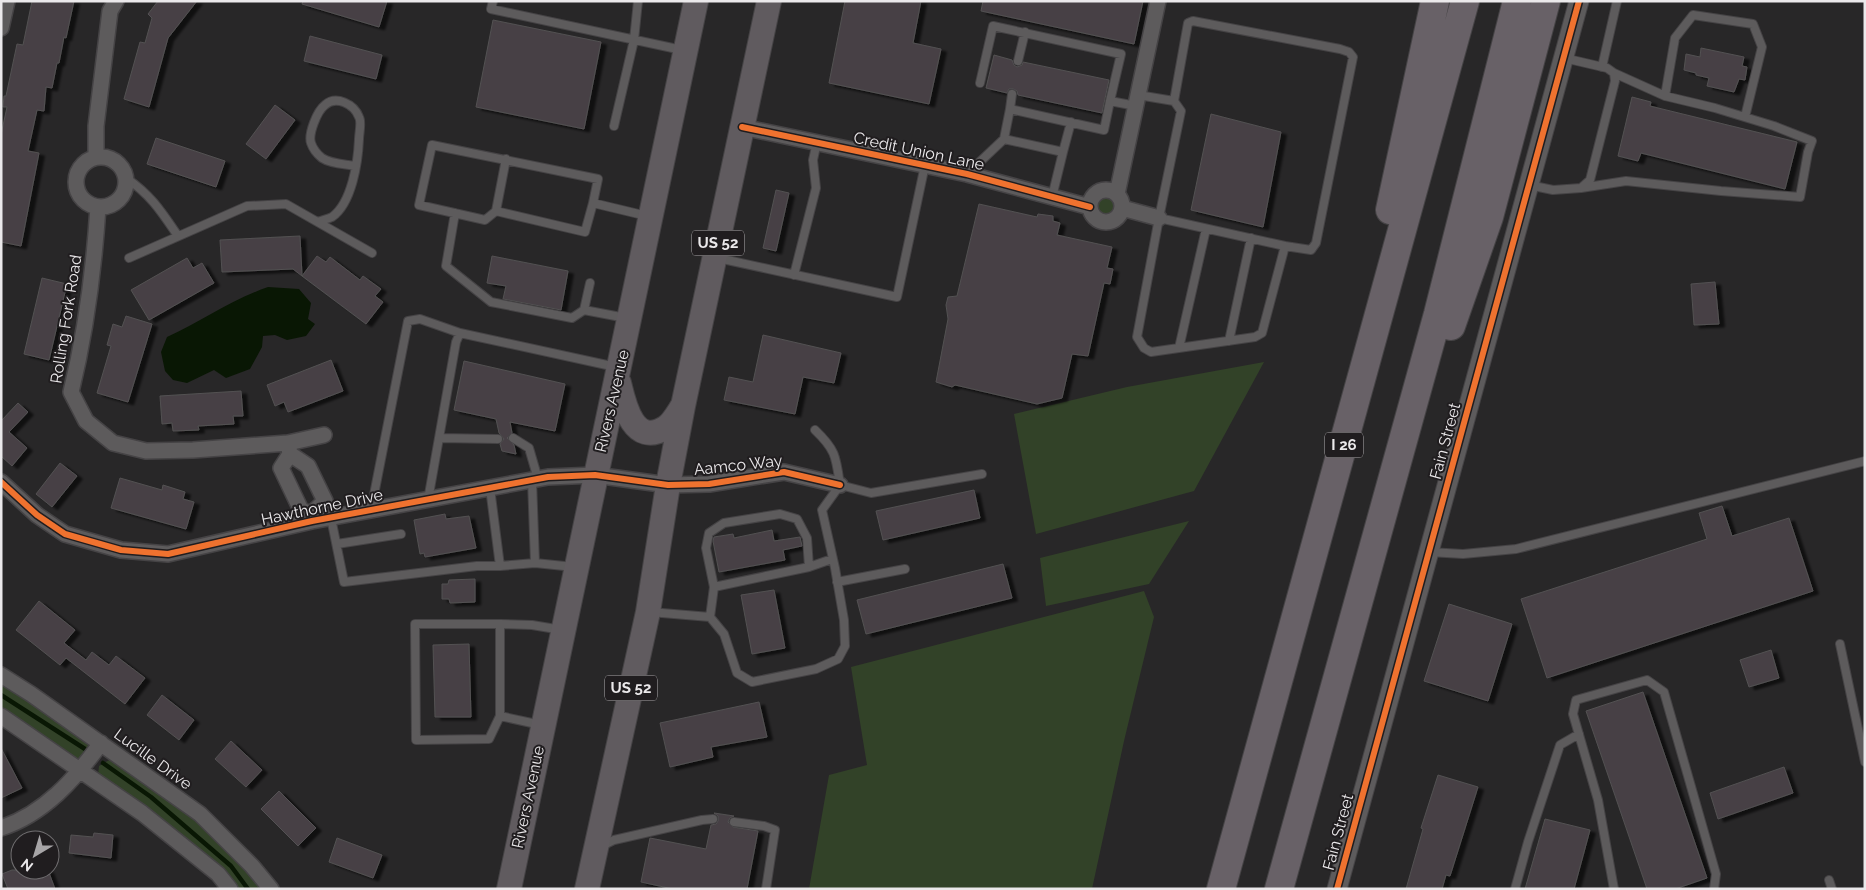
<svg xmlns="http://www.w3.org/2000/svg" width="1866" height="890" viewBox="0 0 1866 890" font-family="Raleway,sans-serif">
	<defs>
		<filter id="shadow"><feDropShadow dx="5.5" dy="3" stdDeviation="1" flood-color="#0009"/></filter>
	</defs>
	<rect width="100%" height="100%" fill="#282728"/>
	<path fill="#324228" d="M1098 206a8 8 0 1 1 16 0a8 8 0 1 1-16 0Z
		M1264,362L1194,491L1036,534L1014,414L1127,387Z
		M1189,521L1149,584L1046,606L1040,558Z
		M1144,591L1154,617L1124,741L1092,889H809L829,775L867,765L851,667Z
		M1,684L89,742L92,746L78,762L1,707Z
		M111,759C142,780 175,802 204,827C225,845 244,867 261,889H237L98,775L99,766Z"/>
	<path fill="#091704" d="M268,287L299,289L311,303L308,319L315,324L306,336L287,340L275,335L263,336L262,347L250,369L226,378L214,370L187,383L173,380L165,371L161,352L167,337C202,321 231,300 268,287Z"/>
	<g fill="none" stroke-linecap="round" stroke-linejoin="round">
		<path stroke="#091704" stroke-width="4.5" d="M1,695L85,749
			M103,763L151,797L231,866L248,889"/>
	</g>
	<path fill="#464145" stroke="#535152" filter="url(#shadow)" d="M32,1H74L66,38L64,37L59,63H57L52,88L46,87L44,111L37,110L28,151L39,153L21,246L1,242V135L7,107H3L4,96H6L17,44L23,45Z
		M158,1H197L168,38L149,107L124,99L140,42L145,43L152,18L148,14Z
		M303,1H387L379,27L302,4Z
		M845,1H921L913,43L941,49L929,104L829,83Z
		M983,1H1143L1134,44L981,11Z
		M493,20L601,42L584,129L476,107Z
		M310,36L382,55L376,79L304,61Z
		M1701,48L1744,57L1742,66L1747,67L1745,80L1739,79L1734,92L1707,86L1709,78L1696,75V73L1684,70L1686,54L1700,57Z
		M994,55L1012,60L1014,65L1017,67L1022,65L1023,62L1109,80L1102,113L1018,95L1017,91L1013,89H1009L1007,93L986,88Z
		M1632,97L1651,102L1650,106L1797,142L1785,189L1641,153L1638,161L1618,156Z
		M275,105L295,120L266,159L246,144Z
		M1211,114L1281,132L1263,227L1191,210Z
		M156,138L225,161L216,187L147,164Z
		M776,190L789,193L776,251L763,248Z
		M979,204L1037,217L1038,214L1053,216V221L1060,223L1057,235L1112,247L1107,268L1113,269L1110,284L1104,283L1088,356L1072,354L1062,398L1037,404L955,385L952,387L936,382L948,319L946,305L948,297L957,296Z
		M300,236L302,276L293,269L222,272L220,240Z
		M317,256L326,262L330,257L360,280L363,276L381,289L375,296L383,302L366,324L302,276Z
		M492,256L568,271L561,310L503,299L506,286L487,283Z
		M187,258L193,268L202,263L214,283L149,320L131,290Z
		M42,278L67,284L49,360L24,354Z
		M1715,282L1719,324L1694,325L1691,284Z
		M126,316L152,324L128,402L97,393L111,346L107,345L113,324L122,327Z
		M763,335L841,353L834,383L803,377L795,414L724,400L729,377L753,382Z
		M331,360L343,391L288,412L284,402L275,406L267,385Z
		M464,361L565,384L555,431L510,422L512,433L507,438L514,445L516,454L502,451L500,444L504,439L499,433L496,419L454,410Z
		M241,391L243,416H233L234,424L198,426L199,430L173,431L172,423L162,424L160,396Z
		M18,403L28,412L9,432L27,448L12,466L1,456V421Z
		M60,463L77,476L52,507L36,494Z
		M120,478L162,490L163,485L185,492L183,499L194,502L186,529L111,508Z
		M974,490L980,518L883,540L876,511Z
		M1722,506L1732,536L1789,518L1813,591L1547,678L1521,599L1707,539L1699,513Z
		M445,514L446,519L469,516L476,548L425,557L424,553L420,554L414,520Z
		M772,530L774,541L800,537L802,546L783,550L785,560L719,572L713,541L714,537L733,534L734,538Z
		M1003,564L1012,598L866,634L857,600Z
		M475,579V602L450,603L449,599H442V584H448L449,580Z
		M774,590L785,648L752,654L741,595Z
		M39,601L75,630L64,643L86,660L92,652L109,665L116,656L145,678L125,704L66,658L60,665L16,630Z
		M1449,604L1512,624L1488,701L1424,681Z
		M469,644L471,717H435L433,645Z
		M1771,650L1779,678L1749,687L1740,660Z
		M1643,692L1707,878L1675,889H1647L1586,711Z
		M162,695L194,720L179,740L147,715Z
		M759,702L767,737L711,747L713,757L670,767L660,723Z
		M231,741L262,770L246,787L215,759Z
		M1,748L22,788L1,798Z
		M1784,767L1793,793L1718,819L1710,793Z
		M1438,775L1478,787L1450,876L1446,875L1442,889H1406L1423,829L1421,828Z
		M279,791L316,828L298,846L261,809Z
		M714,813L734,816L730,818L728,822L733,827L758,831L747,889H673L641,882L650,838L706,849L711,825L716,824L718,821V816Z
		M1545,819L1590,830L1574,889H1525Z
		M94,833L113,835L111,858L69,853L71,835L93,837Z
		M337,838L382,855L373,878L329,862Z
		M12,870H48L55,889H8L2,874Z"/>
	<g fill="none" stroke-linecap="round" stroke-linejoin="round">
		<g stroke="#454345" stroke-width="10">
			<path id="service" d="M493,1L491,9L682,50
				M1193,21L1340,49L1349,52L1353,57L1316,243L1311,250L1285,246L1262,333L1255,337L1151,352L1144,348L1137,337L1159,218L1181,111L1174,101L1188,23Z
				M1018,61L1025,32
				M1602,67L1617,1
				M980,83L993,26L1121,54L1110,101L1136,106
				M1138,95L1174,101
				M1665,96L1675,38L1693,15L1753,24L1762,47L1745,117
				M1010,109L1012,94
				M614,126L634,40L638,1
				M1004,139L1010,109L1104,130L1110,101
				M1063,152L1071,122
				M967,174L1004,139L1063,152L1052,197
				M126,178C151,195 161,211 178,236
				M1529,185L1553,190L1581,188L1590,180L1615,81L1614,73L1607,68L1564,58
				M1581,188L1626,181L1721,191L1800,197L1808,152L1812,141L1774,126L1715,108L1665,96L1614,73
				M593,203L585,232L496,211L485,220L419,205L432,145L598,179L593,203L647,216
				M496,211L506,159
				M455,213L446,266L491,302L572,318L584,310L590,283
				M1159,218L1285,246
				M318,222C322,220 328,219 332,217C352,203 358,162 359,139C359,133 362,122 359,117C354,104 336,95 325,105C317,111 308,134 311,143C313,149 317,154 322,158C331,164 345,164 355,166
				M129,258L247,206L286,204L372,253
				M718,258L897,297L925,165
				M794,275L816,188L813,160L817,142
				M584,310L626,318
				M1229,341L1251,238
				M1179,348L1206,229
				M439,438L498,439
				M513,438L529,448L538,479
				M532,480L535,563
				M840,485L871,493L982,474
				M490,488L500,566L535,563L574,567
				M428,500L456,342L460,333L616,367
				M371,510L408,321L420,319L460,333
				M331,518L344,582L477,566H500
				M337,544L401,534
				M1429,552L1463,554L1516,549L1865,461
				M837,582L905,569
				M714,587L706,548L709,533L724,523L780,514L797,519L807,538L809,567
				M650,612L710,617L724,634L737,673L752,682L816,669L838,659L845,646L844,620L835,568L822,510L840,485C836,457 836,450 815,430
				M710,617L714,587L809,567L832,559
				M1840,644L1865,762
				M500,716L489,739L416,740L415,624H500
				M541,725L500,716V624L532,625L562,630
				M734,822L764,826L775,830L766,889
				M602,846L614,840L702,820L713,819
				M1829,880L1832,889
				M1515,889L1528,842L1560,745L1579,734
				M1614,889L1598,800L1573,714L1576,700L1647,680L1664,692L1716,874L1714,889"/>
		</g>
		<g stroke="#454345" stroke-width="18">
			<path id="minor" d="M1,28L7,1
				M742,127L967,174L1090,207
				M96,157V126L110,11L116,1
				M76 182a25 25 0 1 1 50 0a25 25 0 1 1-50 0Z
				M1090 206a16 16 0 1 1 32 0a16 16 0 1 1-32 0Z
				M1117,194L1158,1
				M98,207C94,269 86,331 71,392L86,421L113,443L146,451L193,450L288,443L324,435
				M1122,208L1159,218
				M288,443L290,454L281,468L301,510L311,514
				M290,454L308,466L325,501L311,514
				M1,482L37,515L65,534L121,550L168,554L312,521L548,477L595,475L668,485L709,484L784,472L840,485
				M1,675L31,694L200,814L252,866L271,889
				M1,716L142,813L218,874L230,889
				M1,828C44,814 75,779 101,743"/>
		</g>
		<g stroke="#454345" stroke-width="21">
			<path id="tertiary" d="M1337,889L1579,1"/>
		</g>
		<g stroke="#454345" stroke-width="26">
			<path id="primary" d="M619,383C624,404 633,447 665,428C672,424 678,413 682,407
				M509,889L696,1
				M587,889L648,612L668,485L683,406L769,1"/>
		</g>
		<g stroke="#454345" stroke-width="30">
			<path id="motorway" d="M1390,210L1435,1
				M1451,326L1489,217L1546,1
				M1221,889L1465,1
				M1279,889L1438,314L1517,1"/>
		</g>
		<use href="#service" stroke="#5d5b5c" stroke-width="8"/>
		<use href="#minor" stroke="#5d5b5c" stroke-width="15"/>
		<use href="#tertiary" stroke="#5d5b5c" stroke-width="19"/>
		<use href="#primary" stroke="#605b5f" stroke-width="24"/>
		<use href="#motorway" stroke="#686167" stroke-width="28"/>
		<g stroke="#201d1f" stroke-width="9">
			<path id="cycleway" d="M742,127L967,174L1090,207
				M1,482L37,515L65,534L121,550L168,554L312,521L548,477L595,475L668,485L709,484L784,472L840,485
				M1337,889L1579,1"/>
		</g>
		<use href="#cycleway" stroke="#ef722f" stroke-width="6"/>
	</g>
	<g text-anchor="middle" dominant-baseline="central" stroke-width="4" stroke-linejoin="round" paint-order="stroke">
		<g fill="#201d1f" stroke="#aeacae" stroke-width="1">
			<rect x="692" y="230.5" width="52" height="25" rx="4"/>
			<rect x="1325" y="432.5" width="38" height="25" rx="4"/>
			<rect x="605" y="675.5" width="52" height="25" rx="4"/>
		</g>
		<g font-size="15" font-weight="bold" fill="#ebe9eb">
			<text x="718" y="243">US 52</text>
			<text x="1344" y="445">I 26</text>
			<text x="631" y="688">US 52</text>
		</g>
		<g font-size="16" fill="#ebe9eb" stroke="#201d1f">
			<text transform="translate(919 151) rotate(12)">Credit Union Lane</text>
			<text transform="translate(66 319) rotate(-81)">Rolling Fork Road</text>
			<text transform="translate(612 401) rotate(-77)">Rivers Avenue</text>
			<text transform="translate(1445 441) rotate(-75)">Fain Street</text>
			<text transform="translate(738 465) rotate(-6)">Aamco Way</text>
			<text transform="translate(322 507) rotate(-12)">Hawthorne Drive</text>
			<text transform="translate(153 759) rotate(36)">Lucille Drive</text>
			<text transform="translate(528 797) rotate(-78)">Rivers Avenue</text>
			<text transform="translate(1338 832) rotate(-75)">Fain Street</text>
		</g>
	</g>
	<rect width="1866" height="890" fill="none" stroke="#ebe9eb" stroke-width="5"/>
	<g transform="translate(35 855) rotate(218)"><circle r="24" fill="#201d1f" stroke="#716f71"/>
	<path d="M0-4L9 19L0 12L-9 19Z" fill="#a7a5a7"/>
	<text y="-8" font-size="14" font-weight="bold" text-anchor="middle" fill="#ebe9eb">N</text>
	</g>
</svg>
